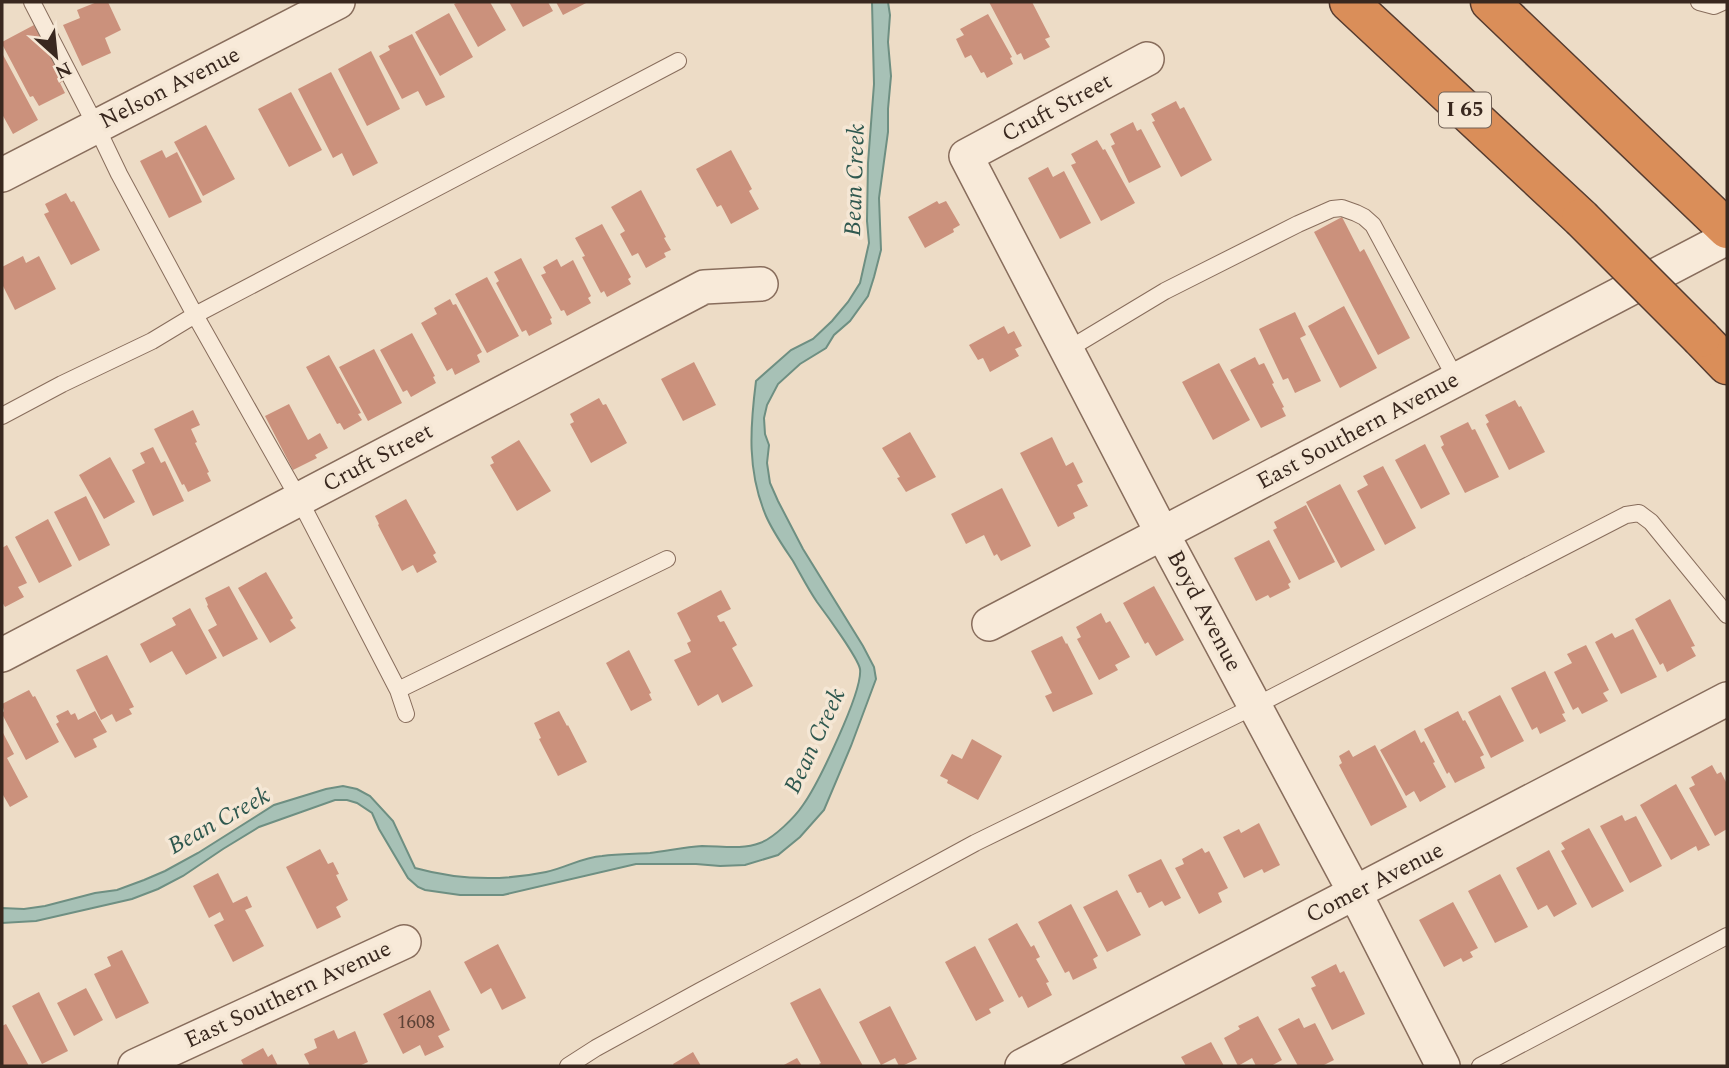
<svg xmlns="http://www.w3.org/2000/svg" width="1729" height="1068" viewBox="0 0 1729 1068" font-family="Spectral,serif">
	<rect width="100%" height="100%" fill="#eddcc6"/>
	<path fill="#a7c1b6" stroke="#6e8f82" stroke-width="2" d="M872,2H888L890,15L888,42L891,76L888,109V132L879,198L881,250L874,277L868,296L850,321L834,335L826,348L800,364L778,384L767,405L764,418L765,434L769,445L767,463L770,483L778,501L803,549L863,646L874,667L876,679L851,746L824,810L800,837L778,855L745,865L720,866L696,864H636L503,895H460L425,890L418,887L408,878L379,829L372,813L357,803L347,800H335L259,827L223,849L183,876L158,889L132,899L36,921L2,923V908L24,909L45,906L95,893L117,890L144,880L165,871L198,853L274,805L326,789L343,786L357,789L370,796L393,821L415,868C458,880 503,881 546,872C565,868 583,857 602,856C618,854 634,854 650,853C667,851 685,847 702,846C721,846 742,850 760,843C774,838 795,817 803,805C818,784 863,691 860,669C858,658 826,614 817,602C808,589 801,575 793,561C783,546 773,532 766,516C747,471 750,428 756,381L791,350L813,339L832,321L848,302L860,283L869,243L867,221L868,163L874,84Z"/>
	<path fill="#cb917c" d="M97,2H108L121,30L105,38L111,53L82,66L63,25L80,18L77,10Z
		M458,2H490L506,30L478,47L454,4Z
		M509,2H548L553,11L523,27Z
		M556,2H588L563,15Z
		M989,2H1032L1050,37L1045,39L1050,47L1024,60L1021,53L1017,55Z
		M449,13L473,57L440,76L415,32Z
		M988,14L1012,57L1010,58L1013,64L987,78L984,72L981,73L971,55L965,58L956,39L964,35L960,29Z
		M34,25L63,81L60,83L65,93L39,106L33,96L30,97L2,44V42Z
		M412,34L445,97L426,106L418,91L402,99L379,56L390,50L388,46Z
		M371,51L400,109L367,126L338,69Z
		M2,53L38,120L13,134L2,114Z
		M331,72L378,163L353,176L342,153L333,158L298,89Z
		M291,92L322,150L289,167L258,109Z
		M1176,101L1180,109L1184,107L1212,160L1181,177L1152,122L1155,121L1151,114Z
		M1133,122L1137,131L1141,129L1161,167L1129,183L1111,146L1115,144L1110,134Z
		M206,125L235,179L203,196L174,142Z
		M1097,140L1103,150L1105,149L1135,203L1101,221L1071,165L1076,163L1071,154Z
		M162,150L166,158L177,152L202,202L169,218L140,161Z
		M731,150L752,189L749,191L759,209L731,224L721,205L717,207L696,169Z
		M1048,167L1053,177L1064,171L1091,223L1060,239L1028,178Z
		M641,190L666,237L664,238L671,250L664,253L666,257L646,268L638,253L632,256L620,234L625,231L611,207Z
		M66,193L71,202L74,201L100,250L71,265L44,214L49,212L45,204Z
		M937,201L939,204L946,201L960,225L953,229L954,232L925,248L908,217Z
		M1342,217L1360,252L1364,249L1410,338L1378,355L1314,232Z
		M602,224L631,277L628,279L631,284L607,297L604,291L601,293L582,257L585,256L575,238Z
		M23,256L26,263L39,256L56,289L15,310L2,284V267Z
		M521,258L552,318L550,319L552,324L529,336L526,330L522,332L496,283L499,281L494,272Z
		M557,259L561,267L573,260L591,296L588,298L591,303L567,316L564,310L561,311L541,275L546,273L543,267Z
		M487,277L519,336L487,353L455,294Z
		M450,299L453,305L456,304L482,352L477,355L480,362L455,375L452,368L447,371L421,323L437,314L434,308Z
		M1344,306L1377,368L1340,388L1308,326Z
		M1295,312L1306,335L1300,338L1321,381L1295,393L1288,378L1283,380L1259,329Z
		M1004,326L1008,334L1014,331L1022,346L1015,349L1019,356L990,372L983,358L978,360L969,345Z
		M412,333L435,376L433,377L436,383L411,397L407,390L403,392L380,350Z
		M374,349L402,403L368,421L339,367Z
		M329,355L361,413L358,414L362,420L344,430L340,423L337,424L306,367Z
		M1255,357L1259,365L1264,363L1274,383L1272,384L1284,407L1282,408L1286,416L1261,428L1230,370Z
		M694,362L716,405L683,421L661,379Z
		M1219,363L1250,420L1213,440L1182,382Z
		M599,398L603,405L606,404L627,443L591,463L570,424L574,422L570,414Z
		M1515,400L1519,407L1521,406L1545,452L1509,470L1486,424L1489,422L1485,415Z
		M289,404L308,440L320,433L328,448L315,455L317,458L293,470L265,416Z
		M193,410L200,425L191,429L197,442L195,443L209,472L207,473L211,481L188,492L184,484L182,485L154,429Z
		M1468,422L1472,430L1475,429L1499,477L1465,493L1441,447L1444,445L1440,436Z
		M910,432L936,477L906,492L897,478L900,477L882,448Z
		M1052,437L1066,466L1073,462L1083,482L1077,485L1088,506L1073,513L1075,518L1058,527L1020,453Z
		M519,440L551,491L517,511L490,465L494,463L491,457Z
		M1425,444L1450,494L1421,509L1395,460Z
		M153,447L161,463L165,461L184,501L153,516L132,470L145,463L140,453Z
		M110,457L135,502L104,519L79,475Z
		M1383,466L1416,528L1385,545L1357,491L1368,485L1363,476Z
		M1340,484L1375,550L1341,568L1306,502Z
		M1002,488L1031,546L1001,561L997,554L994,556L984,535L966,544L951,514Z
		M86,496L110,545L79,561L54,512Z
		M406,499L436,553L433,555L437,562L417,573L413,565L402,571L378,525L379,524L375,516Z
		M1306,505L1335,562L1299,580L1273,530L1277,528L1274,522Z
		M48,519L72,566L39,583L15,537Z
		M1269,540L1291,582L1288,584L1290,588L1270,598L1268,595L1256,601L1234,558Z
		M7,545L27,583L18,587L24,597L5,607L2,602V548Z
		M266,572L293,618L290,620L296,628L270,643L238,588Z
		M229,586L258,639L223,657L208,630L217,625L207,606L208,605L205,598Z
		M1154,586L1184,640L1156,656L1148,642L1145,644L1123,603Z
		M721,590L731,609L717,616L720,622L724,621L737,645L732,648L753,686L722,703L718,694L698,706L674,660L691,652L687,643L691,641L677,613Z
		M1670,599L1695,646L1691,647L1696,656L1667,672L1663,663L1660,665L1635,619Z
		M190,608L217,658L186,675L172,651L150,663L140,644L176,625L172,618Z
		M1101,613L1106,623L1110,621L1130,657L1115,665L1118,670L1099,680L1077,639L1081,637L1076,627Z
		M1633,629L1657,677L1621,694L1595,642L1612,633L1615,638Z
		M1062,636L1066,644L1067,643L1093,694L1053,712L1045,696L1052,693L1031,651Z
		M1586,645L1609,690L1603,693L1608,701L1582,714L1578,707L1573,710L1554,672L1572,663L1567,654Z
		M629,650L651,693L649,694L652,700L631,711L606,663Z
		M107,655L134,707L129,709L132,714L116,722L112,714L101,720L76,670Z
		M1545,671L1565,713L1562,714L1566,721L1540,734L1537,727L1532,730L1511,688Z
		M29,690L33,697L35,696L59,742L26,760L2,714L4,711L2,704Z
		M1500,695L1524,741L1491,758L1468,712Z
		M68,710L71,715L75,713L78,720L95,711L107,732L93,739L97,747L75,758L56,724L59,722L56,716Z
		M559,711L567,726L568,725L587,762L558,776L539,739L541,738L534,723Z
		M1458,711L1463,721L1465,720L1484,755L1480,757L1485,768L1455,783L1449,772L1447,774L1424,729Z
		M1415,730L1421,743L1424,741L1435,762L1433,763L1446,787L1420,802L1414,791L1406,796L1380,750Z
		M2,731L14,754L7,758L28,797L10,807L3,795L2,796Z
		M972,739L1002,756L978,800L947,783L948,780L940,776L952,754L962,759Z
		M1375,745L1407,807L1371,826L1339,765L1342,763L1339,756L1349,750L1353,757Z
		M1712,765L1717,774L1721,772L1727,784V829L1715,836L1689,788L1695,785L1691,777Z
		M1676,784L1710,845L1698,851L1696,846L1671,860L1640,805Z
		M1622,815L1625,821L1636,816L1662,866L1630,883L1600,826Z
		M1259,823L1280,865L1264,873L1262,869L1244,878L1223,837L1239,829L1241,833Z
		M1589,828L1624,891L1592,908L1561,851L1565,849L1561,843Z
		M1202,848L1205,853L1209,851L1228,888L1218,893L1222,902L1199,914L1175,868L1184,864L1182,859Z
		M320,849L328,864L333,862L339,874L336,875L348,900L336,907L341,917L317,929L286,867Z
		M1549,850L1577,904L1554,917L1547,905L1538,910L1516,868Z
		M1161,859L1181,898L1165,906L1162,901L1149,908L1141,892L1137,893L1128,875Z
		M218,873L233,903L247,896L252,907L245,910L264,946L233,962L214,925L224,920L220,912L209,918L193,886Z
		M1500,874L1528,927L1495,943L1468,891Z
		M1117,890L1141,935L1107,952L1083,907Z
		M1453,902L1478,948L1470,952L1473,957L1463,962L1461,958L1444,967L1419,920Z
		M1071,904L1098,956L1093,959L1097,968L1073,980L1069,971L1065,973L1038,922Z
		M1017,923L1031,947L1034,945L1040,957L1036,959L1049,982L1046,983L1052,995L1028,1008L1022,996L1019,998L988,939Z
		M498,944L526,998L502,1010L491,988L481,994L464,962Z
		M975,946L1004,1001L989,1009L991,1013L976,1021L945,962Z
		M122,950L149,1003L116,1019L94,974L111,966L107,957Z
		M1336,964L1340,973L1344,971L1365,1014L1332,1030L1311,988L1316,986L1311,977Z
		M86,988L103,1020L74,1036L57,1003Z
		M820,988L863,1066H821L819,1064L821,1063L790,1003Z
		M430,990L450,1030L438,1036L444,1047L425,1056L420,1045L403,1054L383,1014Z
		M39,992L68,1051L42,1064L12,1006Z
		M890,1006L917,1059L902,1066H899L895,1058L881,1065L859,1022Z
		M1258,1016L1282,1060L1271,1066H1256L1252,1058L1238,1066L1224,1038L1240,1029L1238,1026Z
		M1299,1018L1304,1028L1315,1023L1334,1060L1322,1066H1298L1278,1029Z
		M6,1024L29,1066H2V1026Z
		M334,1030L338,1039L355,1031L368,1062L359,1066H310L304,1054L317,1048L314,1039Z
		M1211,1042L1224,1066H1186L1181,1057Z
		M263,1048L268,1057L272,1054L278,1066H244L241,1060Z
		M693,1052L701,1066H674L673,1064Z
		M797,1058L802,1066H782Z"/>
	<g fill="none" stroke-linecap="round" stroke-linejoin="round">
		<g stroke="#886d5c" stroke-width="18">
			<path id="lane" d="M32,2L96,126L119,174L195,315L299,499L398,690L406,714
				M1699,2L1714,6L1723,2
				M1067,350L1165,291L1298,224L1332,209L1342,208L1356,213L1364,217L1373,225L1456,379
				M2,416L62,384L152,341L195,315L678,61
				M398,690L667,559
				M568,1066L596,1048L700,991L863,904L975,843L1255,706L1626,515L1639,513L1651,522L1727,615
				M1480,1066L1727,936"/>
		</g>
		<g stroke="#886d5c" stroke-width="36">
			<path id="street" d="M1147,59L966,156L1162,533L1355,893L1443,1066
				M2,175L338,2
				M989,624L1727,238
				M2,655L704,287L761,284
				M135,1066L404,942
				M1022,1066L1727,699"/>
		</g>
		<g stroke="#563c30" stroke-width="41">
			<path id="highway" d="M1349,2L1581,218
				M1490,2L1727,229
				M1701,338L1727,365"/>
		</g>
		<use href="#lane" stroke="#f8ead9" stroke-width="16"/>
		<use href="#street" stroke="#f8ead9" stroke-width="33"/>
		<use href="#highway" stroke="#da8e59" stroke-width="38"/>
		<g stroke="#563c30" stroke-width="41" stroke-linecap="butt">
			<path id="highway-bridge" d="M1581,218L1701,338"/>
		</g>
		<use href="#highway-bridge" stroke="#da8e59" stroke-width="38"/>
	</g>
	<g text-anchor="middle" dominant-baseline="central" stroke-width="7" stroke-linejoin="round" paint-order="stroke">
		<g font-size="19" fill="#5e4236">
			<text x="416" y="1022">1608</text>
		</g>
		<rect fill="#f5e7d5" stroke="#716156" stroke-width="2" x="1439" y="92.5" width="52" height="35" rx="5"/>
		<g font-size="21" font-weight="bold" fill="#39281f">
			<text x="1465" y="110">I 65</text>
		</g>
		<g font-size="23" fill="#39281f" stroke="#f5e7d5">
			<text transform="translate(170 88) rotate(-27)">Nelson Avenue</text>
			<text transform="translate(1057 108) rotate(-28)">Cruft Street</text>
			<text transform="translate(1358 431) rotate(-28)">East Southern Avenue</text>
			<text transform="translate(378 458) rotate(-28)">Cruft Street</text>
			<text transform="translate(1204 611) rotate(62)">Boyd Avenue</text>
			<text transform="translate(1375 883) rotate(-27)">Comer Avenue</text>
			<text transform="translate(288 995) rotate(-25)">East Southern Avenue</text>
		</g>
		<g font-size="24" font-style="italic" fill="#2f584f" stroke="#f5e7d5">
			<text transform="translate(855 180) rotate(-88)">Bean Creek</text>
			<text transform="translate(815 741) rotate(-65)">Bean Creek</text>
			<text transform="translate(219 821) rotate(-29)">Bean Creek</text>
		</g>
	</g>
	<rect width="1729" height="1068" fill="none" stroke="#39281f" stroke-width="7"/>
	<g transform="translate(56 56) rotate(153)" stroke="#f5e7d5" stroke-width="5" paint-order="stroke">
	<path d="M0-5L12 26L0 18L-12 26Z" fill="#39281f"/>
	<text y="-10" font-size="19" font-weight="bold" text-anchor="middle" fill="#39281f">N</text>
	</g>
</svg>
